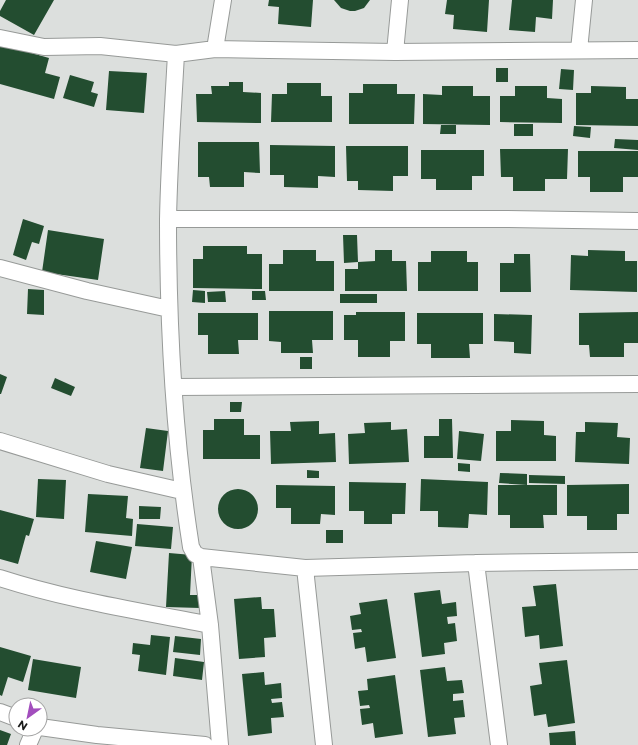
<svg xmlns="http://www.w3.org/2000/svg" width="638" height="745" viewBox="0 0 638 745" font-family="Montserrat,sans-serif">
	<rect width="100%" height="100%" fill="#dcdfdd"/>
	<path fill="#234d30" d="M6,0H54L34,35L0,16V11Z
		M269,0H313L311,27L278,24L279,7L268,6Z
		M334,0H370L364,8L355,11H350L341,8Z
		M447,0H489L487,32L453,29L454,15L445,14Z
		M512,0H553L552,19L536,17L535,32L509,30Z
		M0,44L49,58L45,73L60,77L54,99L0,84Z
		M496,68H508V82H496Z
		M561,69L574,70L573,90L559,89Z
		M109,71L147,73L144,113L106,110Z
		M70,75L94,82L91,92L98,94L94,107L63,98Z
		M229,82H243V92L261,93V123L197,122L196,94H212L211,86H229Z
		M287,83H321V96H332V122H271L272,94H287Z
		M363,84H397V94H415L414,124H349V93H363Z
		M442,86H473V96H490V125L423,124V94L442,95Z
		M515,86H547V98L562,99V123L500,122V96H515Z
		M591,86L626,87V99H638V126L576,125V93H591Z
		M514,124H533V136H514Z
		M441,125H456V134H440Z
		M574,126L591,127L590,138L573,136Z
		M615,139L638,140V150L614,148Z
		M198,142H259L260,173L244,172V187H210L209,177H198Z
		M270,145L335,146V177L318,176V188L284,187V175H270Z
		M346,146H408V176H393V191L358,190V181H347Z
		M500,149H568L567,179H545V191H513V177H501Z
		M421,150H484V176H472V190H436V179H421Z
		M578,151H638V177H623V192H590V177H578Z
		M23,219L44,226L39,244L32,242L26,260L13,255Z
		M48,230L104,239L98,280L42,272Z
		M343,235H357L358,262L344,263Z
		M203,246H247V254H262V289L193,288V259H203Z
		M283,250H316V261H334V291H269V264H283Z
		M375,250H392V261H406L407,291H345V269H358V262L375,261Z
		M588,250L625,251V261H637V292L570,290L571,255L588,256Z
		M431,251H467V262H478V291H418V262H431Z
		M514,254H530L531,292H500V263H514Z
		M28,289L44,290V315L27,314Z
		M193,290L205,291V303L192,302Z
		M225,291L226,302H208L207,292Z
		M252,291H265L266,300H252Z
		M340,294H377V303H340Z
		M269,311H333V340H312L313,353H281V342L269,341Z
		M356,312H405V341H390V357H358V340H344V315H356Z
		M638,312V343H624V357H590L589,345H579V313Z
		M198,313H258V340H238L239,354H208V335H198Z
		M417,313H483V344H469L470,358H431V344H417Z
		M494,314L532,315L531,354L514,353V342L494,341Z
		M300,357H312V369H300Z
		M0,374L7,377L1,394H0Z
		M55,378L75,387L71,396L51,388Z
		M230,402H242L241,412H230Z
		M214,419H244V435H260V459H203V430H214Z
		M439,419H452L453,458H424V436H439Z
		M511,420L544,421V435L556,436V461H496V431H511Z
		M319,421V434L335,433L336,462L271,464L270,431H291L290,422Z
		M391,422V430L407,429L409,462L349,464L348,434L365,433L364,423Z
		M585,422L618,423L617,437L630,438L629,464L575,462L576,432H585Z
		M146,428L168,431L163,471L140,468Z
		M459,431L484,434L481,461L457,459Z
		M458,463L470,464V472L458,471Z
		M307,470L319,471V478H307Z
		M500,473L527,474V485L499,483Z
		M529,475L565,476V484L529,483Z
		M38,479L66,480L64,519L36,517Z
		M421,479L488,482L487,515L469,514L468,528L438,527V511H420Z
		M349,482L406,483L405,514H392V524H364V511H349Z
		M629,484V514H617V530H587V516H567V485Z
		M276,485L335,486V515L321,514L320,524H291V508H276Z
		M498,485H557V515H543L544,528H510V515H498Z
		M218 509a20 20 0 1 1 40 0a20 20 0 1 1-40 0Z
		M88,494L128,496L126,518L133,519L132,536L85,532Z
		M139,506L161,507L160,519H139Z
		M0,510L34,519L29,536L26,535L18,564L0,559Z
		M137,524L173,527L171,549L135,546Z
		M326,530H343V543H326Z
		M96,541L132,547L126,579L90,572Z
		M169,553L192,555L190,595H200V608L166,607Z
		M556,584L563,646L540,649L539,635L525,637L522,607L536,606L533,586Z
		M440,590L442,604L456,602L457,616L447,617L448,624L455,623L457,641L444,643L445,654L422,657L414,593Z
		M261,597L262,609H274L276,637L264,638L265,657L239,659L234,599Z
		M387,599L396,658L367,662L365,647L355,649L353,633L362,632L361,629L352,630L350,616L361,614L359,603Z
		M151,635L170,637L166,675L138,671L140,655L132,654L133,643L150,645Z
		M175,636L201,639L200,655L173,652Z
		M0,647L31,656L23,682L8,677L2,696L0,695Z
		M175,658L204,662L202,680L173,676Z
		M33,659L81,667L76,698L28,690Z
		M567,660L575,723L548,727L546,714L534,716L530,686L542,684L539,663Z
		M445,667L447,681L462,680L464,693L453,694V701L463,700L465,717L454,718L456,734L428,737L420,670Z
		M264,672L265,685L281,683L282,698L271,699L272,703L282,702L284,717L271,718L272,733L248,736L242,674Z
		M395,675L403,734L375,738L373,723L362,725L360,709L370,708L369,705L360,706L358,691L368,690L367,679Z
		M0,730L11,734L7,745H0Z
		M575,731L576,745H550L549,733Z"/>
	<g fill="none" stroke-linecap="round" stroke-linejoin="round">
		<g stroke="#979a98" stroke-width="18">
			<path id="street" d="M0,38L44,47L100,46L176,54
				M215,49L223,0
				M579,50L584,0
				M638,50L395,52L215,49L176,54C173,109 169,165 168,220C168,329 174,439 191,547L195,554L201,557L305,568L476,563L638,561
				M395,52L400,0
				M168,219H506L638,221
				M0,268L87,291L169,309
				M174,387L638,384
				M0,441L108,474L182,491
				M201,557L210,625L220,745
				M476,563L499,745
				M305,568L324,745
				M0,578C68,600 140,611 210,625
				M0,712L16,718
				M40,727L97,735L205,745
				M28,745L35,729"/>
		</g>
		<use href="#street" stroke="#fff" stroke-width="16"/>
	</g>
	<g transform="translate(28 717) rotate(213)"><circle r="19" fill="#ffffff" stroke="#a3a3a3"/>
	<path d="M0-3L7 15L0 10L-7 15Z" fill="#a24ebd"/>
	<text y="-6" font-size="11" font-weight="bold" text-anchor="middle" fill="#191a19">N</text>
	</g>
</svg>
